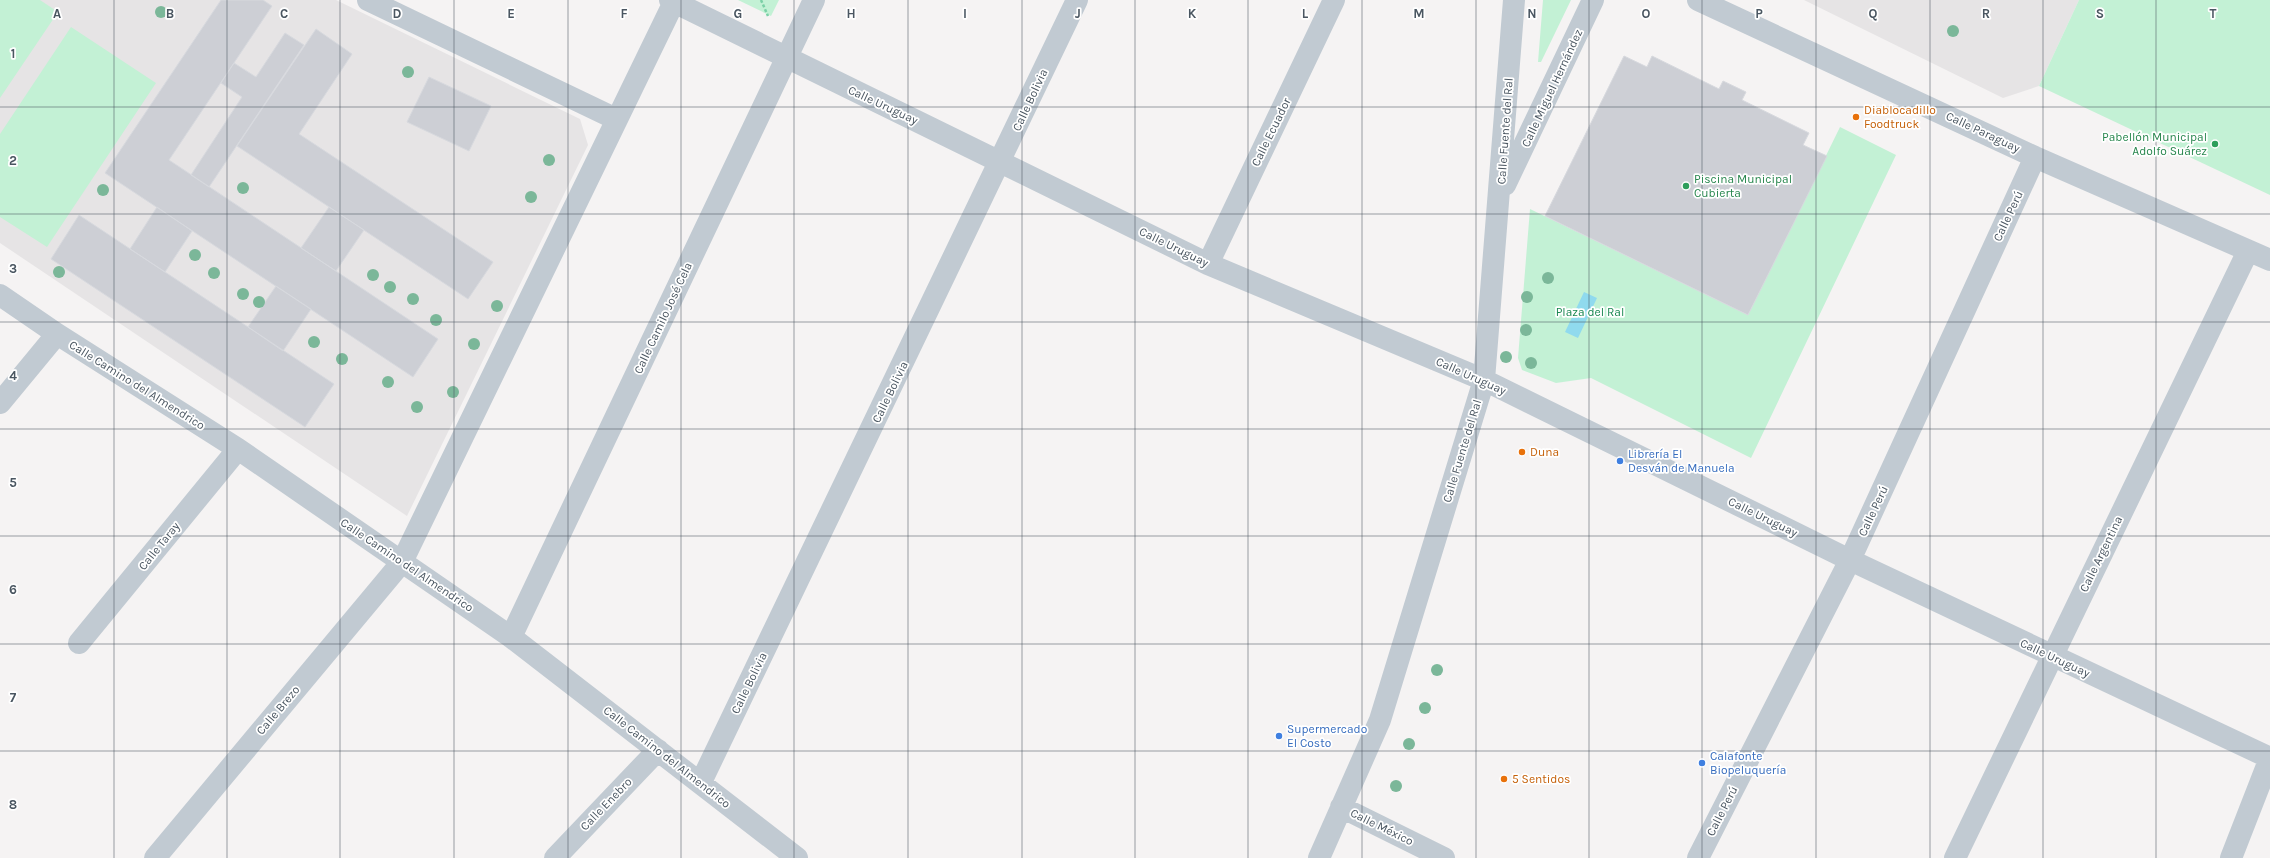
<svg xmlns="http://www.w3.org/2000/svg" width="2270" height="858" viewBox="0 0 2270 858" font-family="Karla,sans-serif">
	<rect width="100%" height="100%" fill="#f5f3f3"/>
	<path fill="#e6e4e5" d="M0,0H336L580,119L588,145L407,516L0,243Z
		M1804,0H2079L2039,86L2003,98Z"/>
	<path fill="#c3f1d5" d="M0,0H40L58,12L0,98Z
		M738,0H779L771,16Z
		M1543,0H1571L1541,62H1538Z
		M2079,0H2270V195L2039,86Z
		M71,27L156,83L47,247L0,217V134Z
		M1840,127L1896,155L1751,458L1591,378L1556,383L1522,370L1518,358L1530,209L1748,315Z"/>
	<path fill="#90daee" d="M1584,292L1597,298L1578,338L1565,332Z"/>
	<path fill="#cdcfd5" stroke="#d7d9de" d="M221,0H263L272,6L169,160L438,339L413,377L105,173Z
		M316,29L352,54L299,134L493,262L468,299L237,146Z
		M285,33L304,45L209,187L191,175L242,97L221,83L234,63L256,77Z
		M1624,56L1647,67L1652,56L1719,89L1723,81L1746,92L1742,100L1809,133L1803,145L1827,156L1748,315L1545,216Z
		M429,77L491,106L469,151L407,122Z
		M157,207L192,231L165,272L130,249Z
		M329,207L364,230L336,271L301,248Z
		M79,215L334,384L305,427L51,259Z
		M276,286L311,309L283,351L248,327Z"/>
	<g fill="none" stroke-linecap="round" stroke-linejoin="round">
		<path stroke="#7ad0a6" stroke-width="2.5" stroke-dasharray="3 2" stroke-linecap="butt" d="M761,0L768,16"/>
		<path stroke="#c1cad2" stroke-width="22" d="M368,0L616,119
			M670,0L1208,264L1484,380L1850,560L2270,758
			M1698,0L2035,157L2270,260
			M1505,185L1593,0
			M1208,264L1334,0
			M0,295L57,334L238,449L511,637L797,858
			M0,403L57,334
			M511,637L814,0
			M79,643L238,449
			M701,782L1077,0
			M1341,807L1444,858
			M155,858L402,562L674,2
			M555,858L658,750
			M1319,858L1380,720L1484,380L1514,0
			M1698,858L1850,560L2035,157
			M1955,858L2248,251
			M2231,858L2270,758"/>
	</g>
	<g fill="#7bb799">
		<circle cx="161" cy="12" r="6"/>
		<circle cx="1953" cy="31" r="6"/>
		<circle cx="408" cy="72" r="6"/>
		<circle cx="549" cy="160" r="6"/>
		<circle cx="243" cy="188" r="6"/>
		<circle cx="103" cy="190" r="6"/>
		<circle cx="531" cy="197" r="6"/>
		<circle cx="195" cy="255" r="6"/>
		<circle cx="59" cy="272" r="6"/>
		<circle cx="214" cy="273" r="6"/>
		<circle cx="373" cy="275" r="6"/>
		<circle cx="1548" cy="278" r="6"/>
		<circle cx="390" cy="287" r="6"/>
		<circle cx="243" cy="294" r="6"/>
		<circle cx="1527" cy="297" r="6"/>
		<circle cx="413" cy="299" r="6"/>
		<circle cx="259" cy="302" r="6"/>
		<circle cx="497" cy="306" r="6"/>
		<circle cx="436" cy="320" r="6"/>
		<circle cx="1526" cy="330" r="6"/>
		<circle cx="314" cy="342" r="6"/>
		<circle cx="474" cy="344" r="6"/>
		<circle cx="1506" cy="357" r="6"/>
		<circle cx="342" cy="359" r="6"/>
		<circle cx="1531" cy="363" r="6"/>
		<circle cx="388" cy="382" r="6"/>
		<circle cx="453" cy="392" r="6"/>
		<circle cx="417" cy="407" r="6"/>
		<circle cx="1437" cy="670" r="6"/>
		<circle cx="1425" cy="708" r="6"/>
		<circle cx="1409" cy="744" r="6"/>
		<circle cx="1396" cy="786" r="6"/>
	</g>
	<path fill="none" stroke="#4a5661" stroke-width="1" stroke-opacity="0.55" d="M114,0V858M227,0V858M340,0V858M454,0V858M568,0V858M681,0V858M794,0V858M908,0V858M1022,0V858M1135,0V858M1248,0V858M1362,0V858M1476,0V858M1589,0V858M1702,0V858M1816,0V858M1930,0V858M2043,0V858M2156,0V858M0,107H2270M0,214H2270M0,322H2270M0,429H2270M0,536H2270M0,644H2270M0,751H2270"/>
	<g fill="#e8710a" stroke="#fff" stroke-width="1.5">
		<circle cx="1856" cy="117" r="4"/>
		<circle cx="1522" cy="452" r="4"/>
		<circle cx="1504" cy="779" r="4"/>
	</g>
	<g fill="#2e9e5b" stroke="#fff" stroke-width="1.5">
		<circle cx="2215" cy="144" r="4"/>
		<circle cx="1686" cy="186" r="4"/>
	</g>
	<g fill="#3f7fe0" stroke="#fff" stroke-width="1.5">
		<circle cx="1620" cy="461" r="4"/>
		<circle cx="1279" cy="736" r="4"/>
		<circle cx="1702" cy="763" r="4"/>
	</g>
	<g text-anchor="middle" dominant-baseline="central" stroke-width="3.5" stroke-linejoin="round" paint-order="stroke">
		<g font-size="12" fill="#4a5661" stroke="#fff">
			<text transform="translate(1552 88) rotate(-65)">Calle Miguel Hernández</text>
			<text transform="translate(1030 100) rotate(-65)">Calle Bolivia</text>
			<text transform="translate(883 105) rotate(25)">Calle Uruguay</text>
			<text transform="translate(1505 131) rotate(-86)">Calle Fuente del Ral</text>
			<text transform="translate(1271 132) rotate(-64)">Calle Ecuador</text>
			<text transform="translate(1983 132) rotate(25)">Calle Paraguay</text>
			<text transform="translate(2008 216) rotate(-65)">Calle Perú</text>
			<text transform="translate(1174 247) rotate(26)">Calle Uruguay</text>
			<text transform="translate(663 318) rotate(-65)">Calle Camilo José Cela</text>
			<text transform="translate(1471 376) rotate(24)">Calle Uruguay</text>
			<text transform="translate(137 385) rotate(32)">Calle Camino del Almendrico</text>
			<text transform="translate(890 392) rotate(-64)">Calle Bolivia</text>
			<text transform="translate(1462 451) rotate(-73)">Calle Fuente del Ral</text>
			<text transform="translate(1873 511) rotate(-65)">Calle Perú</text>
			<text transform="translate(1763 517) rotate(26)">Calle Uruguay</text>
			<text transform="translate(159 546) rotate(-51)">Calle Taray</text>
			<text transform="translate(2101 554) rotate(-64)">Calle Argentina</text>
			<text transform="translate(407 565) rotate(34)">Calle Camino del Almendrico</text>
			<text transform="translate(2055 658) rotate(25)">Calle Uruguay</text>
			<text transform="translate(749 683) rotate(-64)">Calle Bolivia</text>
			<text transform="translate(278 710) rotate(-50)">Calle Brezo</text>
			<text transform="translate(667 757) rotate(38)">Calle Camino del Almendrico</text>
			<text transform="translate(606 804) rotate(-46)">Calle Enebro</text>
			<text transform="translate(1722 811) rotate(-63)">Calle Perú</text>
			<text transform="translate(1382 827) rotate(26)">Calle México</text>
		</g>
		<g font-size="12" fill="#c56008" stroke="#fff" text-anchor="start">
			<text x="1864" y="110">Diablocadillo<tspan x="1864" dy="14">Foodtruck</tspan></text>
			<text x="1530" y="452">Duna</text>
			<text x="1512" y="779">5 Sentidos</text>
		</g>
		<g font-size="12" fill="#27864d" stroke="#fff" text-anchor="end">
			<text x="2207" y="137">Pabellón Municipal<tspan x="2207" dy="14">Adolfo Suárez</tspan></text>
			<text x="1694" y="179" text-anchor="start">Piscina Municipal<tspan x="1694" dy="14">Cubierta</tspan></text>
		</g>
		<g font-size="12" fill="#17864f" stroke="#fff">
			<text x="1590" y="312">Plaza del Ral</text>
		</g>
		<g font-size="12" fill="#366cbe" stroke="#fff" text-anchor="start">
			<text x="1628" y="454">Librería El<tspan x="1628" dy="14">Desván de Manuela</tspan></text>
			<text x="1287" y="729">Supermercado<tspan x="1287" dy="14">El Costo</tspan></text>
			<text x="1710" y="756">Calafonte<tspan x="1710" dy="14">Biopeluquería</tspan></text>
		</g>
	</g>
	<g font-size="13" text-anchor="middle" font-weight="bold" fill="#4a5661" stroke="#fff" stroke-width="3.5" stroke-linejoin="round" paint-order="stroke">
		<text x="57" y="18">A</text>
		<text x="170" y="18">B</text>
		<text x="284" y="18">C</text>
		<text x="397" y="18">D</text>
		<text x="511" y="18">E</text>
		<text x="624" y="18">F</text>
		<text x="738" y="18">G</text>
		<text x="851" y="18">H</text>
		<text x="965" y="18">I</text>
		<text x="1078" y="18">J</text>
		<text x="1192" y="18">K</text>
		<text x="1305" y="18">L</text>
		<text x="1419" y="18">M</text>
		<text x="1532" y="18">N</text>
		<text x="1646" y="18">O</text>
		<text x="1759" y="18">P</text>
		<text x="1873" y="18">Q</text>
		<text x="1986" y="18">R</text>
		<text x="2100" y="18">S</text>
		<text x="2213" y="18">T</text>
		<text x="13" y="58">1</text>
		<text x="13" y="165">2</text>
		<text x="13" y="273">3</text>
		<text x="13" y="380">4</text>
		<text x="13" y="487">5</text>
		<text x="13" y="594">6</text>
		<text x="13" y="702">7</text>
		<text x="13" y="809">8</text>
	</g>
</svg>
